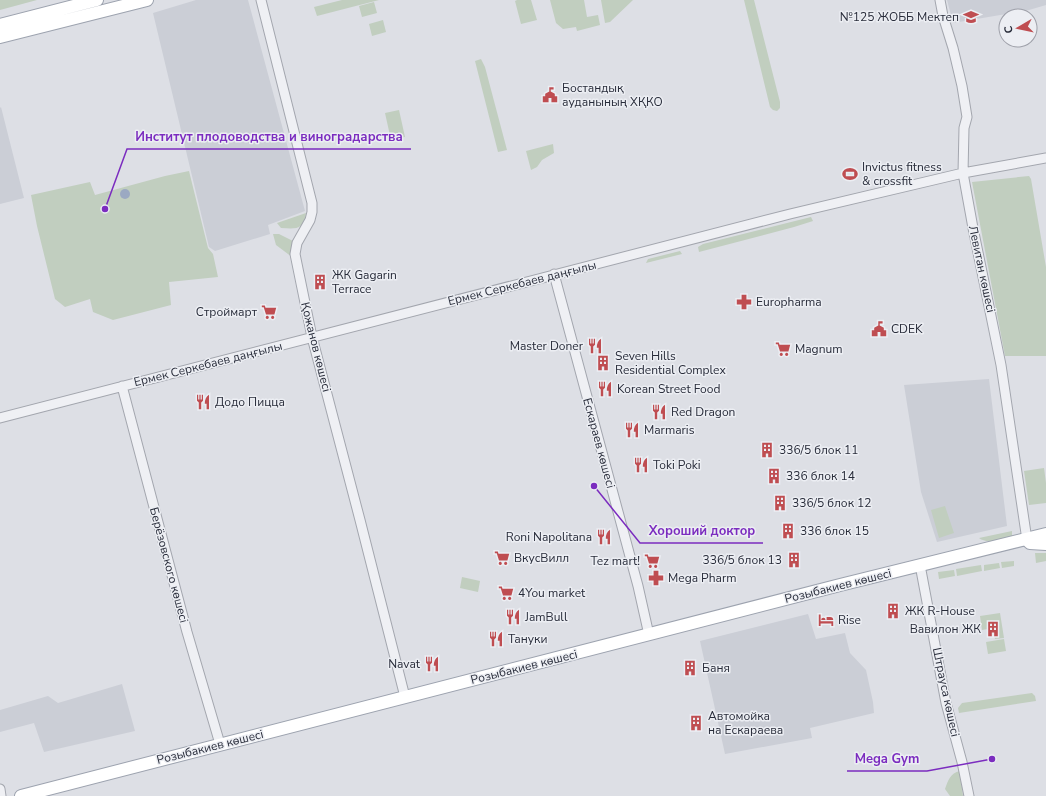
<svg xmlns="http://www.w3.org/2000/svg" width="1046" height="796" viewBox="0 0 1046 796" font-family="'Nunito Sans',sans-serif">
	<rect width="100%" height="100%" fill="#dddfe5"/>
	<path fill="#cbced6" d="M196,0H248L305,211L268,225L270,234L215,251L209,247L153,13Z
		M947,0H1046V5L1029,10L953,23Z
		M1,107L24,198L0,204V108Z
		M989,379L1007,526L937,542L921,492L904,385Z
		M808,614L816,639L845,633L850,653L866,670L873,702L874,713L810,728L812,738L725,754L700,641Z
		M122,684L135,731L44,752L34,723L0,732V710L48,696L58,703Z"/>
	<path fill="#c1cebf" d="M0,0H37L0,10Z
		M342,0H379L317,16L314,7Z
		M517,0H531L537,20L521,24L515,1Z
		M550,0H584L587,17L598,15L600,25L577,31L576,27L563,29L556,23Z
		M601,0H633L610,22L605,23Z
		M744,0H754L780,102V108L777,111L773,110L770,107Z
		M374,2L377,13L362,17L359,6Z
		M383,20L386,32L372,36L369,24Z
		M481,59L485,67L507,150L498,152L475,61Z
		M399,110L405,137L391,140L385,113Z
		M553,144L554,153L542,160L537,167L531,170L526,151Z
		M189,171L208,248L213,254L218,277L169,282L171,305L113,320L93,312L90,299L65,307L55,299L37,226L31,195L90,182L95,195L165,176Z
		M1029,176L1031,179L1046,267V356H1005L972,182Z
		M306,213C304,230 296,229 281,228L277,223Z
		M811,217L813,221L794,227L699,252L698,247L703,244Z
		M273,234H279L293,241L292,257L276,245Z
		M680,251L682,254L646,263L648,259Z
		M1044,468L1046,483V503L1029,505L1024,471Z
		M945,506L954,533L939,538L931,510Z
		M1012,531V536C1002,538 988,545 979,538Z
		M1035,553H1046V561L1036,563Z
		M1014,561V566L1002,568L1001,562Z
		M999,563L1000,568L984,571V565Z
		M981,565L982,571L957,576L956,569Z
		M954,570L955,576L939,579L938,572Z
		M462,577L480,581L478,592L460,588Z
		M1000,613L1004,638L995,639L993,628L982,630L980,616Z
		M1004,639L1006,651L988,654L986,642Z
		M1032,693L1035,696L1036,701L959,713L958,708L962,703Z
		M960,771L963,796H950L945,789C948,781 950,773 960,771Z"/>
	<path fill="#9ba9c2" d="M120 194a5 5 0 1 1 10 0a5 5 0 1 1-10 0Z"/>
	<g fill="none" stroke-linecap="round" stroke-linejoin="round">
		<g stroke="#a3a6ae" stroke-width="11">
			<path id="minor" d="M261,0L312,203V212L310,220L297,243L295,254L312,337L360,520L405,697
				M940,0L943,16L953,48L962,86L967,117L964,128L963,173L973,228L1001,365L1027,540
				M554,274L638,586L649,635
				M122,386L187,632L220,744
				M0,418L790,214L963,173L1046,158
				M920,565L946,703L962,762L969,796
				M0,789L1,796"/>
		</g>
		<g stroke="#9da3af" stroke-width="14">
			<path id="major" d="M0,25L97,0
				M0,37L147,0
				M1027,540L1030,543L1046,544
				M21,796L840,585L1046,534"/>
		</g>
		<use href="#minor" stroke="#eff0f4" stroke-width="9"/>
		<use href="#major" stroke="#fff" stroke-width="12"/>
	</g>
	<defs>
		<g id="school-bare" transform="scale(1.2)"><path d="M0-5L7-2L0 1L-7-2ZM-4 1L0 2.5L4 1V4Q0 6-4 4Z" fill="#bf4d51" stroke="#eceef3" stroke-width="2.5" paint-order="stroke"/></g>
		<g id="civic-bare" transform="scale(1.2)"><path d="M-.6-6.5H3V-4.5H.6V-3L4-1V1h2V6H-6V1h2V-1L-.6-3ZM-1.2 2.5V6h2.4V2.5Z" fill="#bf4d51" stroke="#eceef3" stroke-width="2.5" paint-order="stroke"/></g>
		<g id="stadium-bare" transform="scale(1.2)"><path d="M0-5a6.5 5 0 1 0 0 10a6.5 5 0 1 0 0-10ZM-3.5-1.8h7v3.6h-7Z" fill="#bf4d51" stroke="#eceef3" stroke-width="2.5" paint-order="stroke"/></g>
		<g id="building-bare" transform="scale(1.2)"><path d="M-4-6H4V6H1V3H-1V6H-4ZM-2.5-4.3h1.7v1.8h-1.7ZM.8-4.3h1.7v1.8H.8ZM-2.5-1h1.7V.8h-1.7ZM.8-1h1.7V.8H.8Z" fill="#bf4d51" stroke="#eceef3" stroke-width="2.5" paint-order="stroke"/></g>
		<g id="pharmacy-bare" transform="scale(1.2)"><path d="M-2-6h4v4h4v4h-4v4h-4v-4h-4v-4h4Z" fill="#bf4d51" stroke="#eceef3" stroke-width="2.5" paint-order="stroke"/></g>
		<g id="supermarket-bare" transform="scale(1.2)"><path d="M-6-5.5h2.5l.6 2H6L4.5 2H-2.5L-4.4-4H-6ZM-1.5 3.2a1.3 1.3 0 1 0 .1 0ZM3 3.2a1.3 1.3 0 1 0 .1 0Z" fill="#bf4d51" stroke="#eceef3" stroke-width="2.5" paint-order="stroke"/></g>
		<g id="restaurant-bare" transform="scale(1.2)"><path d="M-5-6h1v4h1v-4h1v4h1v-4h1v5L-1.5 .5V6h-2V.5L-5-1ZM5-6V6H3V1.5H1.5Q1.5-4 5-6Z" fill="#bf4d51" stroke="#eceef3" stroke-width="2.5" paint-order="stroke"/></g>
		<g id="hotel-bare" transform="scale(1.2)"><path d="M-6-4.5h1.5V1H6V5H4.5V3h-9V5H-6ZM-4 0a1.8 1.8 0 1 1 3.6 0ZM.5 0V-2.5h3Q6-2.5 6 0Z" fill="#bf4d51" stroke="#eceef3" stroke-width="2.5" paint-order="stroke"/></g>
	</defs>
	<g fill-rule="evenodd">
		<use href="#school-bare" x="971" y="17"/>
		<use href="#civic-bare" x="550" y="95"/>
		<use href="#stadium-bare" x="850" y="174"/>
		<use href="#building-bare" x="320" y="282"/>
		<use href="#pharmacy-bare" x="744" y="302"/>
		<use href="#supermarket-bare" x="269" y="312"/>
		<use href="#civic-bare" x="879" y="329"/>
		<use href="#restaurant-bare" x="595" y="346"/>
		<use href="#supermarket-bare" x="783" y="349"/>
		<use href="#building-bare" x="603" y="363"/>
		<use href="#restaurant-bare" x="605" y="389"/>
		<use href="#restaurant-bare" x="203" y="402"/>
		<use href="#restaurant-bare" x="659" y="412"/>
		<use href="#restaurant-bare" x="632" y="430"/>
		<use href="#building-bare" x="767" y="450"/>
		<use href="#restaurant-bare" x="641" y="465"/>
		<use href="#building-bare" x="774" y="476"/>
		<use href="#building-bare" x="780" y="503"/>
		<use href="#building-bare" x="788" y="531"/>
		<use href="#restaurant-bare" x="604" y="537"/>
		<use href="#supermarket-bare" x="502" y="558"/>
		<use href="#building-bare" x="794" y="560"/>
		<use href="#supermarket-bare" x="652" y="561"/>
		<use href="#pharmacy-bare" x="656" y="578"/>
		<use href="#supermarket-bare" x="506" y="593"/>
		<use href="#building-bare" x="893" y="611"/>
		<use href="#restaurant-bare" x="513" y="617"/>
		<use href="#hotel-bare" x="826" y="620"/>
		<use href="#building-bare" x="993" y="629"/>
		<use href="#restaurant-bare" x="496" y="639"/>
		<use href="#restaurant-bare" x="432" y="664"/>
		<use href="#building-bare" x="690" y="668"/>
		<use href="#building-bare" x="696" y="723"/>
	</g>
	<g text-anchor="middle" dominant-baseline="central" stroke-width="3" stroke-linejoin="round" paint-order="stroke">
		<g font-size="12" fill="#282c3a" stroke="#eceef3" text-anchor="start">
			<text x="959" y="17" text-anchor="end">№125 ЖОББ Мектеп</text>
			<text x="562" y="88">Бостандық<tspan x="562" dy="14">ауданының ХҚКО</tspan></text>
			<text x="862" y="167">Invictus fitness<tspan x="862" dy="14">&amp; crossfit</tspan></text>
			<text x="332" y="275">ЖК Gagarin<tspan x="332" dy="14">Terrace</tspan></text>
			<text x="756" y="302">Europharma</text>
			<text x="257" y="312" text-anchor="end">Строймарт</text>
			<text x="891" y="329">CDEK</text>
			<text x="583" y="346" text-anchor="end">Master Doner</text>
			<text x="795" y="349">Magnum</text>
			<text x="615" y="356">Seven Hills<tspan x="615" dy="14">Residential Complex</tspan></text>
			<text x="617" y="389">Korean Street Food</text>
			<text x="215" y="402">Додо Пицца</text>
			<text x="671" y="412">Red Dragon</text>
			<text x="644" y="430">Marmaris</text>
			<text x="779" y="450">336/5 блок 11</text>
			<text x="653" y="465">Toki Poki</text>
			<text x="786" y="476">336 блок 14</text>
			<text x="792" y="503">336/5 блок 12</text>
			<text x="800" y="531">336 блок 15</text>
			<text x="592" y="537" text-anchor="end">Roni Napolitana</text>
			<text x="514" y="558">ВкусВилл</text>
			<text x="782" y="560" text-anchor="end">336/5 блок 13</text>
			<text x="640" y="561" text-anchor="end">Tez mart!</text>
			<text x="668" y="578">Mega Pharm</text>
			<text x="518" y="593">4You market</text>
			<text x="905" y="611">ЖК R-House</text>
			<text x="525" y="617">JamBull</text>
			<text x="838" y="620">Rise</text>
			<text x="981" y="629" text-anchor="end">Вавилон ЖК</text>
			<text x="508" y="639">Тануки</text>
			<text x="420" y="664" text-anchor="end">Navat</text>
			<text x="702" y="668">Баня</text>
			<text x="708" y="716">Автомойка<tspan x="708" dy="14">на Ескараева</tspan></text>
		</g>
		<g font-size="12" fill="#282c3a" stroke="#eceef3">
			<text transform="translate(982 269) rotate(78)">Левитан көшесі</text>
			<text transform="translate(522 283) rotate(-14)">Ермек Серкебаев даңғылы</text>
			<text transform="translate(316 347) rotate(76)">Қожанов көшесі</text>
			<text transform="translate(208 364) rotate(-14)">Ермек Серкебаев даңғылы</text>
			<text transform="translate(599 443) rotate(75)">Ескараев көшесі</text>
			<text transform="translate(169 565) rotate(75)">Берёзовского көшесі</text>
			<text transform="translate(838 586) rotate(-14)">Розыбакиев көшесі</text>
			<text transform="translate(524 667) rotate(-14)">Розыбакиев көшесі</text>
			<text transform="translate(946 692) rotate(78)">Штрауса көшесі</text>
			<text transform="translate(210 747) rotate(-14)">Розыбакиев көшесі</text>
		</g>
	</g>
	<path fill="none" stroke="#7b2cbf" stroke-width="1.5" d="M105 209L127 149H411M594 486L640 543H763M992 759L927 771H847"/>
	<g fill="#7b2cbf" stroke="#eceef3" stroke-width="1.5">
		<circle cx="105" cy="209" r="4"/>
		<circle cx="594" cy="486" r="4"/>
		<circle cx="992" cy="759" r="4"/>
	</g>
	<g font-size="13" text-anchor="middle" font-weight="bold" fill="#7b2cbf" stroke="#eceef3" stroke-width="3" stroke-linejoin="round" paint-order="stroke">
		<text x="269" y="141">Институт плодоводства и виноградарства</text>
		<text x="702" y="535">Хороший доктор</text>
		<text x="887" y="763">Mega Gym</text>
	</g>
	<g transform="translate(1018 28) rotate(261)"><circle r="19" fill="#eceef3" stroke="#9ea0a9"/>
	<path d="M0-3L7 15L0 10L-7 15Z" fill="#bf4d51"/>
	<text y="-6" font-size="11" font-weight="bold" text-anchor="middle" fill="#282c3a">С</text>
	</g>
</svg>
